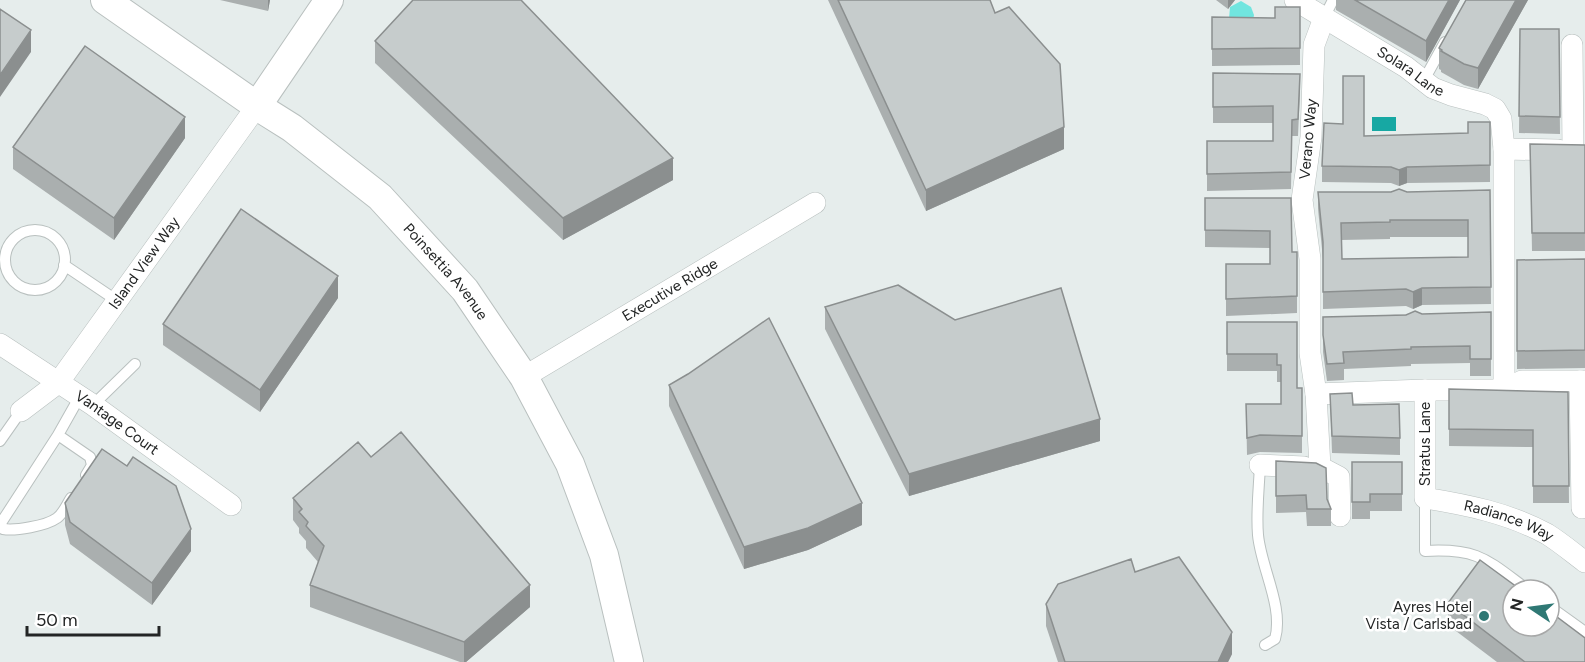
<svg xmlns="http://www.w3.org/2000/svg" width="1585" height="662" viewBox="0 0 1585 662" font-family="Figtree,sans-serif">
	<rect width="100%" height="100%" fill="#e6edec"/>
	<path fill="#71e5df" d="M1241,1L1251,7L1254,15L1253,20L1229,19L1230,7Z"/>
	<path fill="#17a8a3" d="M1372,117H1396V131H1372Z"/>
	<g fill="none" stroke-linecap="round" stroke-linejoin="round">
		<g stroke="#b9c0bf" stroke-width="12">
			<path id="lane" d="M1324,18L1333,0
				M1424,80L1445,42
				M5 260a30 30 0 1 1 60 0a30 30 0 1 1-60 0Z
				M64,265L116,300
				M93,405L135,364
				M58,435L90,457L92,465L86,475
				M0,441L21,411
				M1260,465C1259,488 1256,512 1258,535C1261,568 1284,607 1275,639L1265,645
				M71,498C67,504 63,514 57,518C46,526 15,531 3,529L1,523L58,435L80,396
				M1425,498V551C1479,548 1487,560 1528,590
				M1549,606L1585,632"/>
		</g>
		<g stroke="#b9c0bf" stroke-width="22">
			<g id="street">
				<path id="s1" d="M1295,0L1406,67L1433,88L1451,95L1485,104L1495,109L1501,119L1504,149V390"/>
				<path d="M1324,18L1314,45L1311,137L1302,200L1310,259V353L1316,394L1320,467L1339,477L1340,516"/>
				<path d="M1572,45L1573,150"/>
				<path d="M1504,149L1558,150"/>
				<path id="s2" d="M0,344L93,405L231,505"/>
				<path id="s3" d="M524,377L815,203"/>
				<path d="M1580,381L1582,508"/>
				<path id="s4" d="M1425,390V498C1468,505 1508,513 1547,534C1560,542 1573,553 1585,562"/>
				<path d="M1316,394L1425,390H1504L1522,381H1585"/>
				<path id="s5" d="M21,411L58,383L257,106"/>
				<path d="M1260,465L1304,467"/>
			</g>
		</g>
		<g stroke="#b9c0bf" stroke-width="30">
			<g id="secondary">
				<path id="s6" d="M105,0L257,106L292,128L380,197L465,290L524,377L570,464L604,555L629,662"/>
				<path d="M257,106L329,0"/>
			</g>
		</g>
		<use href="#lane" stroke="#fff" stroke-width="10"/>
		<use href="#street" stroke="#fff" stroke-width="21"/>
		<use href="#secondary" stroke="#fff" stroke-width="28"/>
	</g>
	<path fill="#aaafaf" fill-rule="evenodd" d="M220,0H270L268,11Z
		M828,0H990L995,13L1064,149L926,211Z
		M1216,0H1235L1228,9Z
		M1336,0H1460L1426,62L1336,10Z
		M1466,0H1528L1478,89L1464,85L1441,72V70L1439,69V48Z
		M1300,7V65L1212,66V17L1275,18Z
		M1520,29H1559L1560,134L1519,133Z
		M375,41L673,180L563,240L375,63Z
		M1213,73L1300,91L1298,136H1292L1291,189L1207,191V141H1273V123H1213Z
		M1490,122V182L1407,183L1399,186L1391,183L1322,182V166L1343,124L1364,136L1468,133Z
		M185,138L114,240L13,169V147Z
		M1530,144L1585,145V251H1532Z
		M1490,190L1491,304L1422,305L1413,309L1406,306L1323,309V259L1318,209V192H1407ZM1390,237H1468V257L1342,259L1341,240L1390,239Z
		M1205,198H1291L1292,252H1297V313L1226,316V264H1270V248L1205,247Z
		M1585,259V368L1517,369V260Z
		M338,298L260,412L163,345V324Z
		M825,307L1100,441L909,496L825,329Z
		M1491,312V376H1470V363L1411,364V366L1344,369V380L1327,381L1323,352V317Z
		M1227,322H1297V388H1302V453L1260,452L1247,455L1246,404H1281V382H1277V371H1227Z
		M669,385L862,525L808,550L744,569L669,406Z
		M1449,389L1568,392L1569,503H1533V447L1449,446Z
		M1330,394L1353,405L1400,438V455L1332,453Z
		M371,457L530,607L466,662H460L310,607V585L318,562L306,548V541L299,533V528L293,520V498Z
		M1276,461L1327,499L1331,509V526H1307L1306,512L1276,513Z
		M1352,462H1402V511H1370V519H1352Z
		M65,503L191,551L152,605L70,544L65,525Z
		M1135,572L1232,654L1228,662H1058L1046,626V604Z
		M1448,603L1585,662H1497L1448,625Z"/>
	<path fill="#8b8f8f" d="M268,0H270L268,11Z
		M1228,0H1235L1228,9Z
		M1449,0H1460L1426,62V41Z
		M1516,0H1528L1478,89V68Z
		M31,30V52L0,97V75Z
		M185,117V138L114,240V218Z
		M1064,127V149L926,211V190Z
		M673,158V180L563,240V218Z
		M1407,167V183L1399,186V170Z
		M338,276V298L260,412V390Z
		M1422,288V305L1413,309V292Z
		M1100,419V441L909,496V474Z
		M862,503V525L808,550L744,569V547Z
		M191,529V551L152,605V583Z
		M530,585V607L466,662H464V642Z
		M1232,632V654L1228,662H1218Z"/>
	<path fill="#c6cccc" stroke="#8b8f8f" stroke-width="1.5" fill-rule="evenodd" d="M413,0H521L673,158L563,218L375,41Z
		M838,0H990L995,13L1009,7L1060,64L1064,127L926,190Z
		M1355,0H1449L1426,41Z
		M1466,0H1516L1478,68L1464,64L1441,51L1442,50L1439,48Z
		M1275,7H1300V48L1212,49V17L1275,18Z
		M0,9L31,30L0,75Z
		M1520,29H1559L1560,117L1519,116Z
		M85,46L185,117L114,218L13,147Z
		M1213,73L1300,74L1298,119L1292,120L1291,172L1207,174V141H1273V106L1213,107Z
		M1343,76H1364V136L1468,133V122H1490V165L1407,167L1399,170L1391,167L1322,166L1324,123L1343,124Z
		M1530,144L1585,145V233H1532Z
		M1399,189L1407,192L1490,190L1491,287L1422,288L1413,292L1406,289L1323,292V242L1318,192H1391ZM1390,220H1468V257L1342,259L1341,223L1390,222Z
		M1205,198H1291L1292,252H1297V296L1226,299V264H1270V231L1205,230Z
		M241,209L338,276L260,390L163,324Z
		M1585,259V350L1517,351V260Z
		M898,285L955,320L1061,288L1100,419L909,474L825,307Z
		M1415,311L1422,314L1491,312V359H1470V346L1411,347V349L1343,352L1344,363L1327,364L1323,335V317L1406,315Z
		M769,318L862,503L808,528L744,547L669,385L688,374Z
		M1227,322H1297V388H1302V436L1260,435L1247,438L1246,404H1281V365H1277V354H1227Z
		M1449,389L1568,392L1569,486H1533V430L1449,429Z
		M1352,393L1353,405L1399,404L1400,438L1332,436L1330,394Z
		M401,432L530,585L464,642L310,585L324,546L306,526L308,522L299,512L302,509L293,498L358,442L371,457Z
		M102,449L127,466L133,457L176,486L191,529L152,583L70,522L65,503Z
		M1276,461L1316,463L1326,468L1327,499L1331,509H1307L1306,495L1276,496Z
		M1352,462H1402V494H1370V502H1352Z
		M1179,557L1232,632L1218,662H1065L1046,604L1058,584L1131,559L1135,572Z
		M1480,560L1521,590H1513V626H1549V611L1585,638V662H1525L1448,603Z"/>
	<circle fill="#2f7874" stroke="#fff" stroke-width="2" cx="1484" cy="616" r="6"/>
	<g text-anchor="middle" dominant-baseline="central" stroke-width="5" stroke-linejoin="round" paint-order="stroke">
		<g font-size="15" fill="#232525" stroke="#fff">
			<text stroke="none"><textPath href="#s1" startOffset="136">Solara Lane</textPath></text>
			<text transform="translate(1308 139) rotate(-85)">Verano Way</text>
			<text stroke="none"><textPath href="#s5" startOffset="194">Island View Way</textPath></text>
			<text stroke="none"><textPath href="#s6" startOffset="438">Poinsettia Avenue</textPath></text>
			<text stroke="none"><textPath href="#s3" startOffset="170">Executive Ridge</textPath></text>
			<text stroke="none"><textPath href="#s2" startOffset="141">Vantage Court</textPath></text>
			<text transform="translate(1425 444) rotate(-90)">Stratus Lane</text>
			<text stroke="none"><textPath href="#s4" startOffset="195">Radiance Way</textPath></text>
		</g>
		<g font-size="15" fill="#232525" stroke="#fff" text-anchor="end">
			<text x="1472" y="607">Ayres Hotel<tspan x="1472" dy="17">Vista / Carlsbad</tspan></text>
		</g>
	</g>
	<g transform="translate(1531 608) rotate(283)"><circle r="28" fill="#ffffff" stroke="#a7a8a8" stroke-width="1.5"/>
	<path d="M0-4.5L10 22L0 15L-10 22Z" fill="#2f7874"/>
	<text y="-9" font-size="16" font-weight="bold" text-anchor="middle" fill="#232525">N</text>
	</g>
	<path d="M27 626v9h132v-9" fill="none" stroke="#232525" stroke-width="3"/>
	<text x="36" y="626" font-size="18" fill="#232525" stroke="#ffffff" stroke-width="4.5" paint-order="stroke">50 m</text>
</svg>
